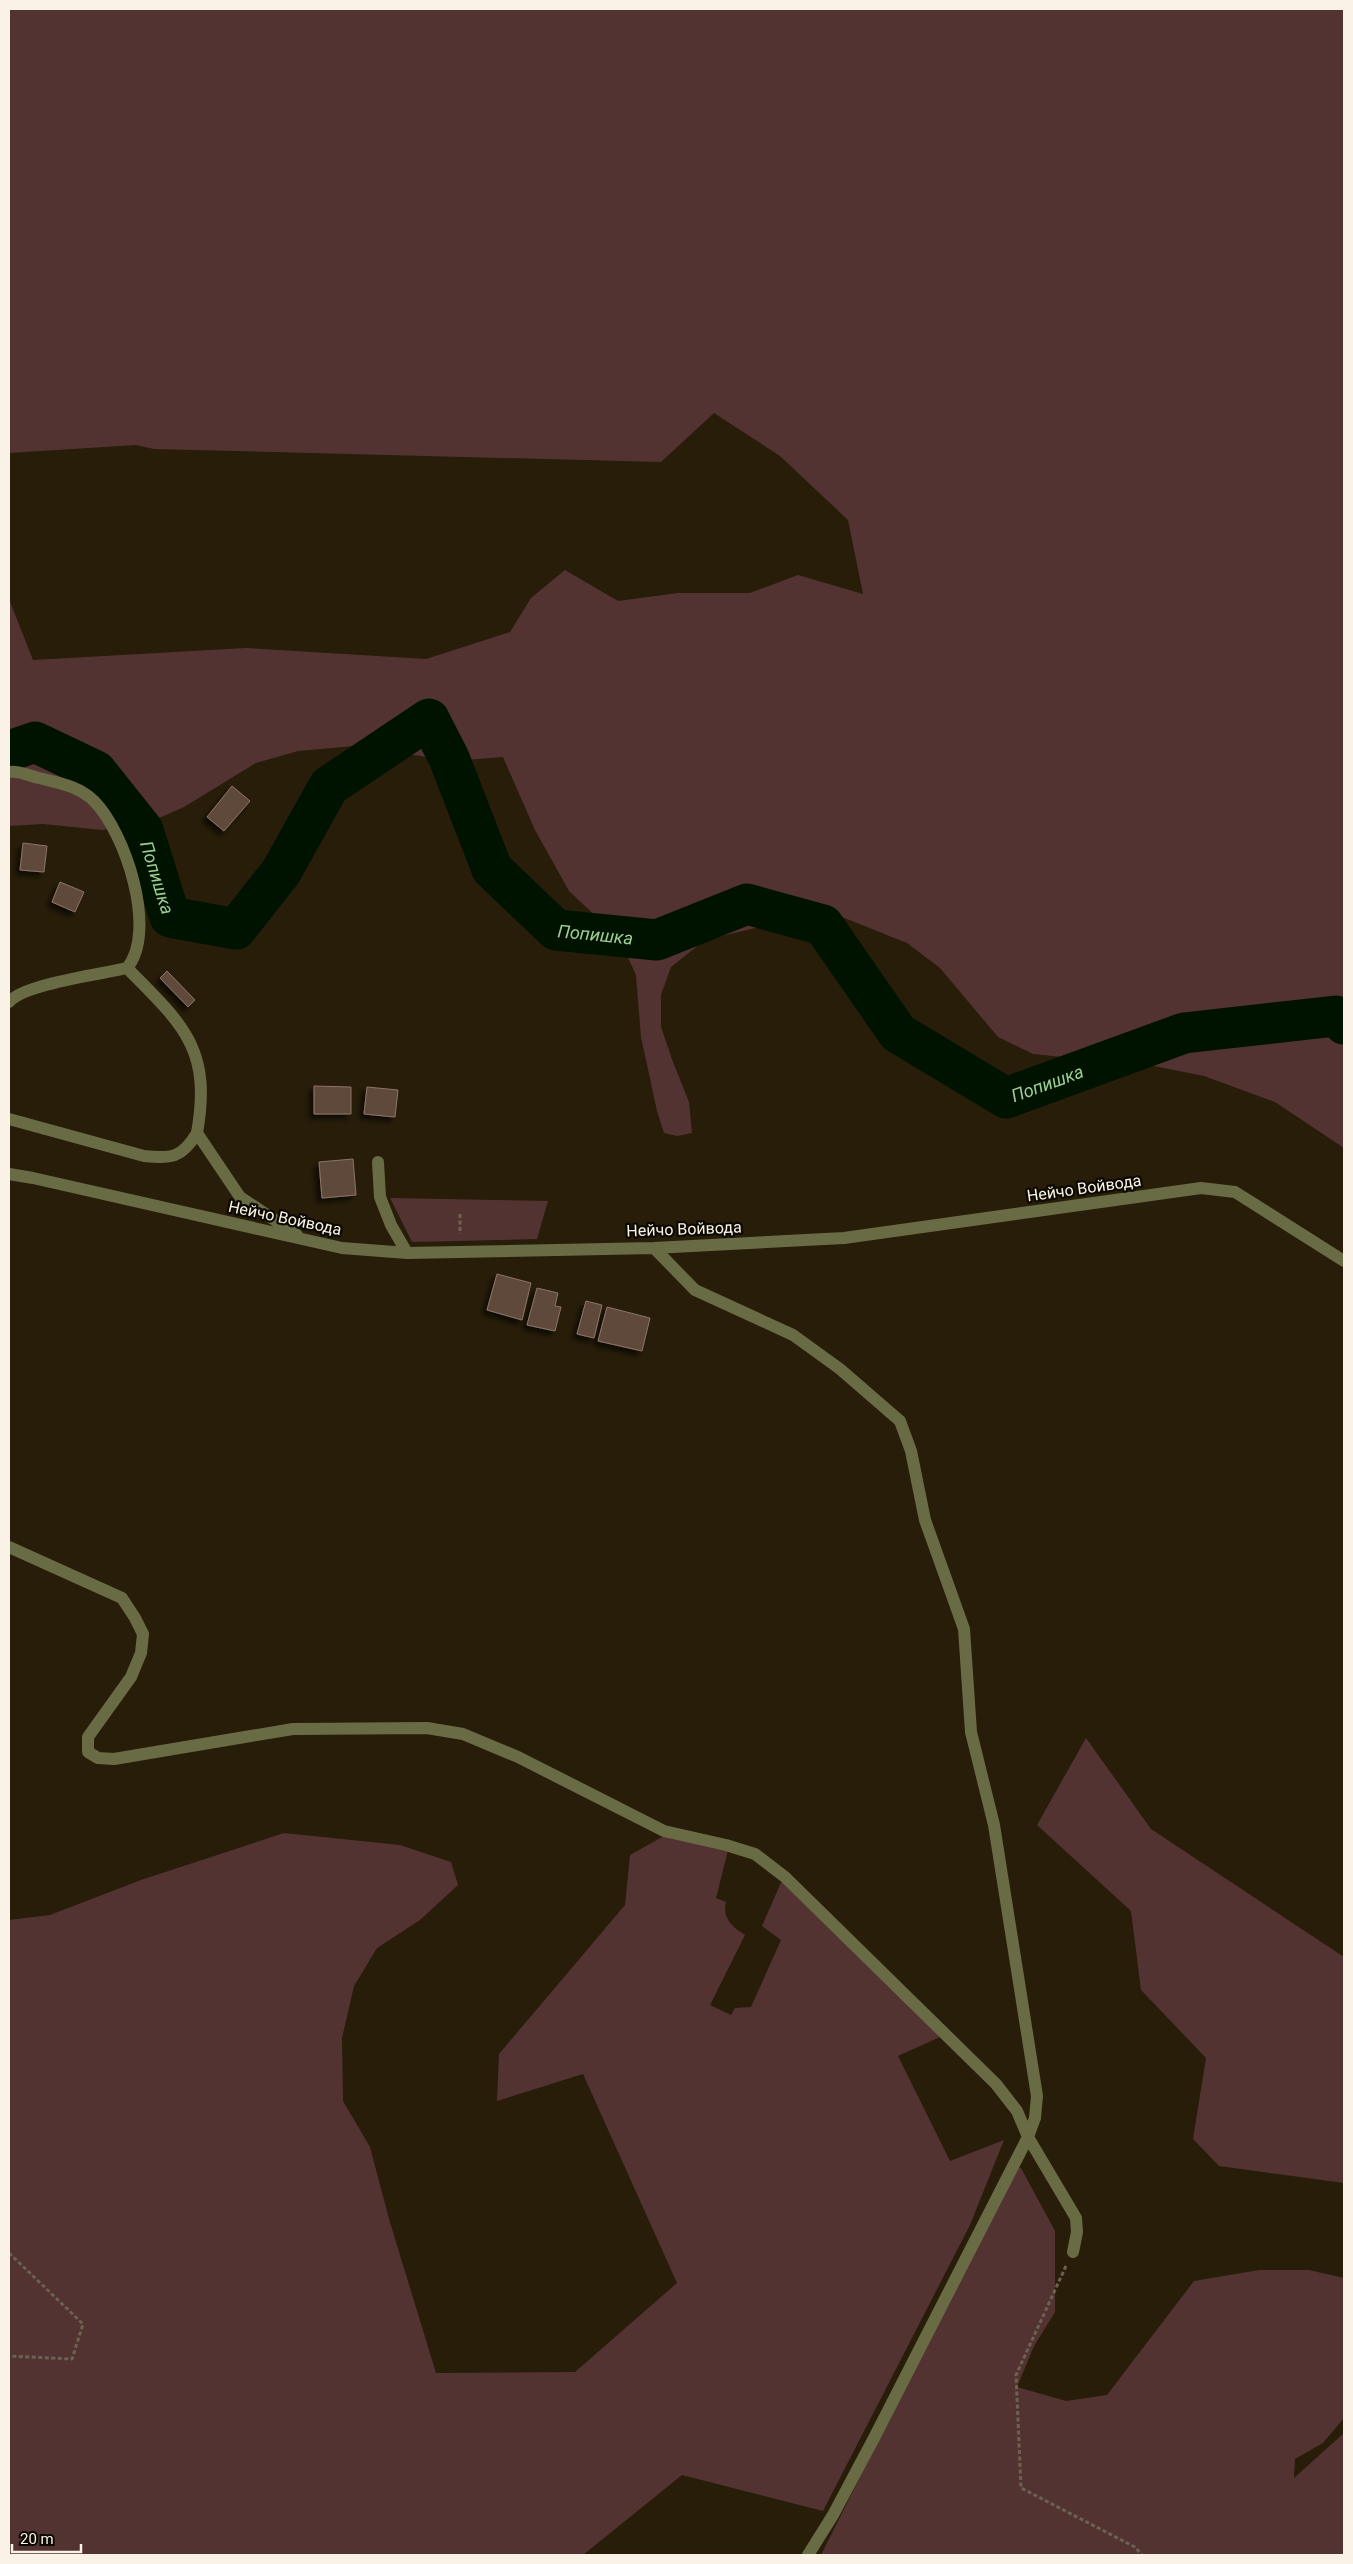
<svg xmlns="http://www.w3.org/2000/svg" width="1353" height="2564" viewBox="0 0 1353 2564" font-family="Roboto,sans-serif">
	<defs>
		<filter id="shadow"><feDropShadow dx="-4.5" dy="4.5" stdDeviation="2.5" flood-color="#0009"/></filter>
	</defs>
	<rect width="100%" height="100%" fill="#271d09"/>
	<path fill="#523332" d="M9,9H1344V1148L1275,1102L1204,1076L1154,1066L1033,1054L998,1037L940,968L907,943L827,911L705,940L671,967L661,995V1027L673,1062L689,1102L692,1133L677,1136L664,1133L657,1111L641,1037L636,975L619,938L569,891L535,830L503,757L453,761L354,746L298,751L256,763L184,807L148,823L102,830L43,824L9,826V599L33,660L246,648L426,659L510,632L531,598L565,570L618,601L678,593H750L798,575L863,594L848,520L780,456L714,413L661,462L154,449L136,445L9,453Z
		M390,1198L548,1201L537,1239L412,1242Z
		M1086,1738L1151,1829L1344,1957V2183L1219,2166L1193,2139L1206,2058L1141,1990L1131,1911L1037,1825Z
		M284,1833L400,1845L451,1862L458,1885L420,1920L377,1948L354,1986L342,2038L343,2101L370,2147L389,2219L436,2373L575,2372L677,2283L583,2074L497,2101L499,2054L625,1905L630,1855L664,1836L728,1850L716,1898L726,1902C722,1918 732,1927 745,1935L710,2005L731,2015L735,2008L751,2007L781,1940L762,1926L783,1878L940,2037L898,2056L950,2161L1004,2140L970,2225L823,2511L682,2475L583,2555H9V1920L50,1915L141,1880Z
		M1008,2168H1021L1055,2231V2312L1034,2346L1017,2387L1066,2401L1107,2395L1194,2281L1259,2270H1309L1344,2278V2418L1323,2443L1295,2459L1294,2478L1344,2433V2555H821L893,2411Z"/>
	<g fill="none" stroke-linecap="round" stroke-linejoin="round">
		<path stroke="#001200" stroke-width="41" id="s1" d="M9,751L35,742L96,771L143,830L170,917L236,929L281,872L329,786L429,719L449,758L492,869L556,930L657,940L747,904L823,925L898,1033L1006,1098L1184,1033L1336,1016L1344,1024"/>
	</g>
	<path fill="#5e483b" stroke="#8d7567" filter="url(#shadow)" d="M232,786L250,801L224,831L207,817Z
		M23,843L47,846L44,872L20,870Z
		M60,882L84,892L75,912L52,902Z
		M167,971L195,1000L188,1007L160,978Z
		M314,1086L351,1087V1114H314Z
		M367,1087L398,1090L395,1117L364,1114Z
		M353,1159L356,1195L322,1198L319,1162Z
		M497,1274L531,1283L522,1320L487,1310Z
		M537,1288L558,1293L555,1306L561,1307L555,1331L527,1325Z
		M586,1301L602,1305L594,1338L577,1334Z
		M607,1307L650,1318L642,1351L598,1341Z"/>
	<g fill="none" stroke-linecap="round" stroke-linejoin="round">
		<path stroke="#6b6250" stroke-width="3" stroke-dasharray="4 2.5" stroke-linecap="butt" d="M460,1214V1234
			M9,2253L83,2324L72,2359L9,2356
			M1066,2266L1016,2375L1021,2488L1135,2547L1142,2555"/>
		<path stroke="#696b44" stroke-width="12" d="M9,772C18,770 30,776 39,778C59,783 79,786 94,801C125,832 158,931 127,968C102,974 24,984 9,1002
			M127,968C183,1025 212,1048 197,1133L240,1197L297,1235
			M9,1119L144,1156C171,1159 182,1158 197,1133
			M378,1162L380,1197L391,1225L407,1253
			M9,1174L33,1178L342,1248L407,1253L654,1248L844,1238L1201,1188L1235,1192L1344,1261
			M654,1248L695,1290L793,1335L840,1369L900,1421L911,1451L925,1520L964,1629L971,1732L994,1825L1037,2096L1035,2118L1028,2137L874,2438L833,2515L808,2555
			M9,1547L122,1598L135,1618L143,1634L141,1653L131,1677L88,1737V1752L98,1758L114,1759L293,1729L427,1728L463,1734L518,1757L664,1831L726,1845L755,1854L785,1877L996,2084L1017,2111L1028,2137L1076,2218L1077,2232L1073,2252"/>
	</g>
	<g text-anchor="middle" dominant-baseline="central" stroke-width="4.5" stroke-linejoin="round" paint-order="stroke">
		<g font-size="16" fill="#faf2e6" stroke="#0c0802">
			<text transform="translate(1084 1188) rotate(-8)">Нейчо Войвода</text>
			<text transform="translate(285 1218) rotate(12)">Нейчо Войвода</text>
			<text transform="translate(684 1229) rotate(-2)">Нейчо Войвода</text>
		</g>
		<g font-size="18" font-style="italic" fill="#9ece94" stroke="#0c0802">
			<text stroke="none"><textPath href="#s1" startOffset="220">Попишка</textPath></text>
			<text stroke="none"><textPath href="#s1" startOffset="911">Попишка</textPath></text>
			<text stroke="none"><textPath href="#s1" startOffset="1450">Попишка</textPath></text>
		</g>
	</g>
	<rect width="1353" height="2564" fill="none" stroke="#faf2e6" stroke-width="20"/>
	<path d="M12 2544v8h69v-8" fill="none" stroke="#faf2e6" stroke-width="2.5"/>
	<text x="20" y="2544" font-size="15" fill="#faf2e6" stroke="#0c0802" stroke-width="4" paint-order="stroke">20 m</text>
</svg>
